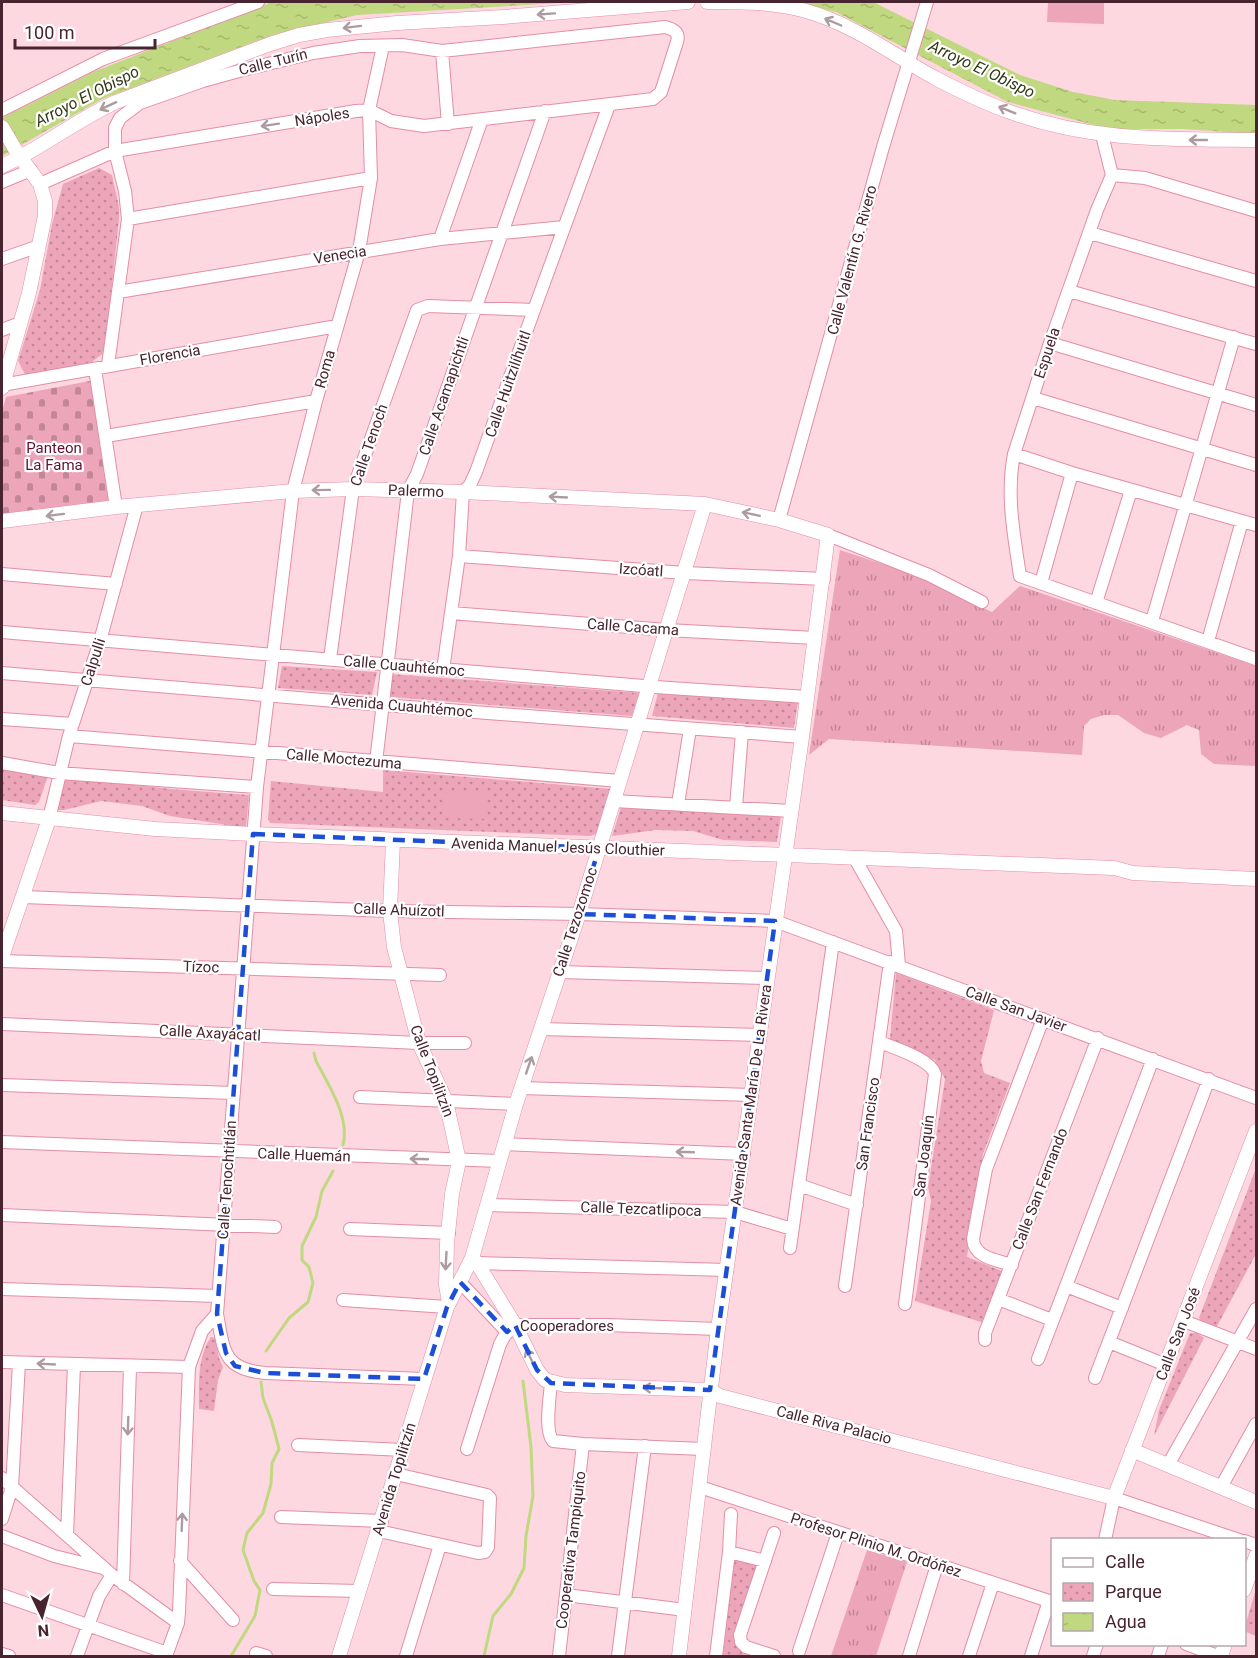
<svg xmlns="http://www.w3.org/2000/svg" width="1258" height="1658" viewBox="0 0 1258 1658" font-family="Roboto,sans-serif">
	<defs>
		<pattern id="grass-tufts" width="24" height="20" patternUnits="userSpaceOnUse" patternTransform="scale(1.5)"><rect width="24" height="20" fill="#eda5b9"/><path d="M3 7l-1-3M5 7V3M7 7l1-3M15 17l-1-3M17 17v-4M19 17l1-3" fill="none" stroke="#c28697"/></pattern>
		<pattern id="cemetery-stones" width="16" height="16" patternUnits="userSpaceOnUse" patternTransform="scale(1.5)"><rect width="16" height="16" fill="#eda5b9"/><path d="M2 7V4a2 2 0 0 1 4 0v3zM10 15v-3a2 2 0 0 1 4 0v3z" fill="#c28697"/></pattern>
		<pattern id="park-dots" width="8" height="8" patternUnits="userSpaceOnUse" patternTransform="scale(1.5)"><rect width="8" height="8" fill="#eda5b9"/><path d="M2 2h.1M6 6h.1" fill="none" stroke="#c28697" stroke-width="1.8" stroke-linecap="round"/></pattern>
		<pattern id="water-ripples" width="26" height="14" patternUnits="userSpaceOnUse" patternTransform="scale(1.5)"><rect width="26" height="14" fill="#c0d87f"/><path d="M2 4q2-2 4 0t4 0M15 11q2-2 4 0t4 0" fill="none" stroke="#a6b96e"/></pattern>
	</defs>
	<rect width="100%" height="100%" fill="#fdd8e1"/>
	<path fill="url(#grass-tufts)" d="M840,550L913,574L992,612L1020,586L1256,666V766L1214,764L1201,754L1199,730L1187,725L1161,738L1144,733L1118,715H1104L1091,719L1084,726L1082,755L829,739L809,755Z
		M867,1550L907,1562L876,1656H831Z"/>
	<path fill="url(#cemetery-stones)" d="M95,380L112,502L2,515V412L6,397Z"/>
	<path fill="url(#park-dots)" d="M99,168L112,175L119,207V219L105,352L93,361L91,365L26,376L18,361L40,290L52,224L63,184Z
		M282,666L377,672L372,695L278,688Z
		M391,674L639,693L632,716L391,697Z
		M658,693L798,702L794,728L652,716Z
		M2,767L49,773L39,802L35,805L2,800Z
		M383,770L612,789L597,834L590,836L270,823L268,819L271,781L383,792Z
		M65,777L171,789L249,795L246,828L170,816L142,806L101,801L64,810H54Z
		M621,807L781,816L777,842L723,840L693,831L656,830L612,836Z
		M896,973L994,1010L981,1061L984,1073L1010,1083L983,1154L967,1257L1002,1271L984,1323L915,1301L931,1201L928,1187L945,1079L935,1060L890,1039Z
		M1256,1168V1254L1216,1328L1201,1322L1199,1318Z
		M1190,1333H1197L1204,1338L1154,1436L1159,1410Z
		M211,1337L215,1338L219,1358L223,1367L218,1380L214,1411L199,1409C199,1386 197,1356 211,1337Z
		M734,1559L760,1566L740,1649L743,1654L753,1656H723Z
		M1256,1589V1636L1244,1631L1245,1626Z"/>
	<path fill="#eda5b9" d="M1048,2H1104V24L1047,22Z
		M443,792L487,793L486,819L442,818Z"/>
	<path fill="url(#water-ripples)" d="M272,2H577L357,15L273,35L102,99L2,156V118L93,72Z
		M794,2H873L1020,75L1073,92L1115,100L1256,105V134L1183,129H1109L1008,102L836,12Z"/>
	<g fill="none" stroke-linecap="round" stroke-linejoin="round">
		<path stroke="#c0d87f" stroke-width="3" d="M314,1053L316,1061C329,1086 350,1117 343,1145
			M266,1351L289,1318L308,1302L313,1283L309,1267L302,1260V1246L316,1217L322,1191L333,1171
			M231,1656L255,1616L260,1590L254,1581L243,1550L247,1533L263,1513L271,1484L272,1463L279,1449L272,1422L263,1398L261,1382
			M484,1656L493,1616L511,1594L524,1568L526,1536L533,1496L531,1447L523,1381"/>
		<g stroke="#e38ea6" stroke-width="14">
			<path id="minor" d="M442,51L448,124
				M2,110L103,59L258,2
				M1102,135L1112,175L1097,210L1050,343L1014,454C1006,496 1014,535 1020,576L1256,659
				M1112,175L1145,178L1256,211
				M2,182L31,170
				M40,184L115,151L356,111L369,110L391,121L424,126L653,99L661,92L677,42C680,32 673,29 665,27L442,51L402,45L360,46L313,53L239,71L203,81L140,103L120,118L115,128V151L125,191L128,219L108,365
				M128,219L371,178
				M1090,233L1256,281
				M440,239L482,119
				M2,259L39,246
				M1069,291L1256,344
				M118,292L440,239L564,227
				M2,330L20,323
				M1050,343L1256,405
				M95,369L116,507
				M2,385L337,326
				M1033,398L1256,465
				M106,436L316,401
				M1014,454L1072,473L1256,525
				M779,520L883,147L927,2
				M828,535L929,575L982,602
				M459,556L685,573L824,579
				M2,574L116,584
				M1041,583L1072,473
				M1096,603L1131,490
				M451,613L667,630L815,638
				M1152,621L1234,337
				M2,632L655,687L807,697
				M1208,641L1242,521
				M330,659L353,489L417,310L428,306L534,310
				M443,670L459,556L463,492L470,485L476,472L534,310L609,105
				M2,673L383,705L802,737
				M2,719L73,724
				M69,736L620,781
				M376,762L408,491L417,474L545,111
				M2,763L59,773L257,787
				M614,801L791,811
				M678,804L690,729
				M736,807L742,732
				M49,819L69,736L100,641L137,505
				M854,857L896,931L899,965
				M23,897L390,911L579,914L775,921L1256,1098
				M2,961L440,975
				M560,972L767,978
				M2,1024L419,1043H465
				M541,1029L760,1035
				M880,1042C894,1048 931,1059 935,1074L905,1304
				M2,1085L234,1093
				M521,1088L752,1095
				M360,1097L516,1104
				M2,1142L499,1161
				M504,1144L744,1154
				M799,1185L857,1205
				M488,1205L735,1212L792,1229
				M2,1215L275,1227
				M350,1229L449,1233
				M790,1248L833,942
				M477,1263L727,1270
				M1012,1265C997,1260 974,1258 973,1239L986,1169L1043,1019
				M460,1282L507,1332
				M845,1286L890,962
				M1066,1286L1122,1308
				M2,1289L218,1296
				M998,1299L1052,1320
				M343,1300L447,1307
				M217,1314C224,1350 222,1369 265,1373L424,1379
				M1184,1321L1256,1349
				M985,1340V1333L998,1299L1098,1038
				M1109,1342L1166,1365
				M1038,1359L1153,1059
				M2,1362L189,1367
				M1095,1378L1209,1079
				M551,1383C550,1397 544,1431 553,1441L583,1444L703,1449
				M298,1445L403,1450
				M467,1449L500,1344L505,1335L515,1325H607L718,1329
				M1168,1465L1256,1309
				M2,1478L112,1575L178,1623
				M700,1487L1052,1602
				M1221,1487L1256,1424
				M281,1517L382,1521
				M2,1519L12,1487L19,1363
				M379,1531L478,1553L485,1552L488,1547L490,1498L487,1495L396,1474
				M774,1533L740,1635L741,1642L746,1647L774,1656
				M67,1535L74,1365
				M2,1536L54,1556L103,1568
				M1105,1540L1114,1498L1239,1540
				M1244,1541L1256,1545
				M729,1552L765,1561
				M180,1561L233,1620
				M123,1584L130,1367
				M273,1589L359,1591
				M2,1595L167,1653
				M566,1595L685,1610
				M1186,1644L1218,1656
				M799,1651L838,1533
				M256,1653L266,1656
				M2,1654L9,1656
				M77,1656L99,1596L112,1575
				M166,1656L178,1623L179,1612L189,1367L202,1331L217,1314L257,787L293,491L316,401L359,251L371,178L369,110L383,46
				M406,1656L440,1545
				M559,1656L583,1444
				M618,1656L645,1446
				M716,1656L729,1552L731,1514
				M909,1656L937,1565
				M969,1656L993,1583
				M1031,1656L1049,1601
				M1093,1656L1097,1644
				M1158,1656L1162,1644"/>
		</g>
		<g stroke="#e38ea6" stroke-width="15">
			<path id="tertiary" d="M707,2C740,2 774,2 806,11C853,24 893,55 935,78C958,90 985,103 1010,112C1094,142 1169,139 1256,140
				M2,127L18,154L40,184L45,201V216L29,293L2,388
				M2,166C42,148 76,120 116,102L270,44L299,35L327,30L397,23L503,17L688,2
				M2,521L116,507L293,491L353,489L463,492L705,504L779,520L828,535L802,737L718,1329L679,1656
				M2,813L155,829L253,834L1114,868L1133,873L1256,879
				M393,841L390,911L394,947L419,1043L446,1101L459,1161L452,1194L447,1243L446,1285L449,1302
				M2,957L49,819
				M472,1258L477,1263L515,1325L537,1370L545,1380L565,1385L710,1390L720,1396L1114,1498L1256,1131
				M1132,1450L1256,1502
				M1244,1590L1256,1556
				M339,1656L447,1307L472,1258L516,1104L579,914L705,504
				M1221,1656L1225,1644"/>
		</g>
		<use href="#minor" stroke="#fff" stroke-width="12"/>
		<use href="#tertiary" stroke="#fff" stroke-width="14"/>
	</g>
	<defs><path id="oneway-shaft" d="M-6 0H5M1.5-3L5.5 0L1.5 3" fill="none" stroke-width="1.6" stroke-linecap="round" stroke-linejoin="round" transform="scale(1.5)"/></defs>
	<g stroke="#ac9ca1">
		<use href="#oneway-shaft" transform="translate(546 14) rotate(176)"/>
		<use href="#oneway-shaft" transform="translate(833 22) rotate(-157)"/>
		<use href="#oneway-shaft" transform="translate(352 27) rotate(173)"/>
		<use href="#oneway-shaft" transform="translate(108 106) rotate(155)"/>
		<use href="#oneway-shaft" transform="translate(1007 110) rotate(-158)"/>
		<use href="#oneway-shaft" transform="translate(270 125) rotate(171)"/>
		<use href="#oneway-shaft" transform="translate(1198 140) rotate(-180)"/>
		<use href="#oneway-shaft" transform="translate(321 490) rotate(179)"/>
		<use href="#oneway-shaft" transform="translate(558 497) rotate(-177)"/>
		<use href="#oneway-shaft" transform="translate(751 514) rotate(-168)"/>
		<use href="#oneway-shaft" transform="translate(55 515) rotate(173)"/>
		<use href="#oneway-shaft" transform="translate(529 1065) rotate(-71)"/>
		<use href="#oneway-shaft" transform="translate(685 1152) rotate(-178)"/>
		<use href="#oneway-shaft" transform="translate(419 1159) rotate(-178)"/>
		<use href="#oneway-shaft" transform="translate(446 1261) rotate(93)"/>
		<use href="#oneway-shaft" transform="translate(530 1357) rotate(-116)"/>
		<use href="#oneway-shaft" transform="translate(46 1364) rotate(-177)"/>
		<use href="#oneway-shaft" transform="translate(652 1388) rotate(-178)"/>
		<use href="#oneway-shaft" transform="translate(128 1426) rotate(92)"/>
		<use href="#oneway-shaft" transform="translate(182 1522) rotate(-88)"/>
	</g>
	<path fill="none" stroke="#1d4ed8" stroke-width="4.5" stroke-dasharray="12 8" stroke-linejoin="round" d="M253,834L599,848L579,914L775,921L710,1390L551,1383L537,1370L515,1325L507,1332L460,1282L447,1307L424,1379L265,1373L235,1366L226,1353L217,1314Z"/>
	<g text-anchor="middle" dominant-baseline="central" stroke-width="4.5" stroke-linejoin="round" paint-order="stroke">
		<g font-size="15" fill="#47242f" stroke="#fff">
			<text transform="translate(273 62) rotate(-14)">Calle Turín</text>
			<text transform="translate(322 117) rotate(-9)">Nápoles</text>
			<text transform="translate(340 255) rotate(-9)">Venecia</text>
			<text transform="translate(852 260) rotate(-75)">Calle Valentín G. Rivero</text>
			<text transform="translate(1047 353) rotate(-72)">Espuela</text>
			<text transform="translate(170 355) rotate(-10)">Florencia</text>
			<text transform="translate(325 369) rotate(-74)">Roma</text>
			<text transform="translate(508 384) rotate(-71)">Calle Huitzilíhuitl</text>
			<text transform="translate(444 396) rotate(-71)">Calle Acamapichtli</text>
			<text transform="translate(369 445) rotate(-71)">Calle Tenoch</text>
			<text transform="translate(416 491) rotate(2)">Palermo</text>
			<text transform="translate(641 570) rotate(4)">Izcóatl</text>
			<text transform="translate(633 627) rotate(4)">Calle Cacama</text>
			<text transform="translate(93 662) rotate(-72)">Calpulli</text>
			<text transform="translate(404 666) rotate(5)">Calle Cuauhtémoc</text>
			<text transform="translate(402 706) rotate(5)">Avenida Cuauhtémoc</text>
			<text transform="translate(344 759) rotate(5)">Calle Moctezuma</text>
			<text transform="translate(558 847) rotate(2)">Avenida Manuel Jesús Clouthier</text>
			<text transform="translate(399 910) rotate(2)">Calle Ahuízotl</text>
			<text transform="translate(575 922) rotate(-72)">Calle Tezozomoc</text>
			<text transform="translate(201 967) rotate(2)">Tízoc</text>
			<text transform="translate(1016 1009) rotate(20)">Calle San Javier</text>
			<text transform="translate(210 1033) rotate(3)">Calle Axayácatl</text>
			<text transform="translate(432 1071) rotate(69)">Calle Topilitzin</text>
			<text transform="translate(751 1095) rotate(-82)">Avenida Santa María De La Rivera</text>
			<text transform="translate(868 1124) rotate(-82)">San Francisco</text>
			<text transform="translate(304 1155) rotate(2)">Calle Huemán</text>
			<text transform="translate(924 1156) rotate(-83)">San Joaquín</text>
			<text transform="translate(227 1180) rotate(-86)">Calle Tenochtitlán</text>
			<text transform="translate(1040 1189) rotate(-69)">Calle San Fernando</text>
			<text transform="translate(641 1209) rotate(2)">Calle Tezcatlipoca</text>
			<text x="567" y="1326">Cooperadores</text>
			<text transform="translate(1178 1334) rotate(-69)">Calle San José</text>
			<text transform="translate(834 1425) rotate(14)">Calle Riva Palacio</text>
			<text transform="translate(394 1479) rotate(-73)">Avenida Topilitzín</text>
			<text transform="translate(876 1545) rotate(18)">Profesor Plinio M. Ordóñez</text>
			<text transform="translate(571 1550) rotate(-83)">Cooperativa Tampiquito</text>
		</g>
		<g font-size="15" fill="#631133" stroke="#fff">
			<text x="54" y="448">Panteon<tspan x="54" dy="17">La Fama</tspan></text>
		</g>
		<g font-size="16" font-style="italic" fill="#303914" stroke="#fff">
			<text transform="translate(982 69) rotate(25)">Arroyo El Obispo</text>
			<text transform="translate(87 96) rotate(-27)">Arroyo El Obispo</text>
		</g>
	</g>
	<rect width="1258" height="1658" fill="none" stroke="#47242f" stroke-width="6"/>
	<rect x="1051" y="1538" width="195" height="108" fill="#ffffff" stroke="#b5a7ac" stroke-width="1.5"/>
	<rect x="1063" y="1558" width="30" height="9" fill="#ffffff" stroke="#b5a7ac" stroke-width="1.5"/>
	<text x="1105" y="1568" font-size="18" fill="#47242f">Calle</text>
	<rect x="1063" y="1583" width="30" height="18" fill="url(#park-dots)" stroke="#b5a7ac" stroke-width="1.5"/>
	<text x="1105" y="1598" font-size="18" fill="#47242f">Parque</text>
	<rect x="1063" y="1613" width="30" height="18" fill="url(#water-ripples)" stroke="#b5a7ac" stroke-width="1.5"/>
	<text x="1105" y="1628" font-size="18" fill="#47242f">Agua</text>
	<g transform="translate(42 1616) rotate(175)" stroke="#ffffff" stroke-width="4.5" paint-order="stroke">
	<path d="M0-4.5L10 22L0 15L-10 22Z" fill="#47242f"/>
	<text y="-9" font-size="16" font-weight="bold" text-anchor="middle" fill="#47242f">N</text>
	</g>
	<path d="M15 39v9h140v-9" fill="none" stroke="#47242f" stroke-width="3"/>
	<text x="24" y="39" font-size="18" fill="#47242f" stroke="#ffffff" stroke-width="4.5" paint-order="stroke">100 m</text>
</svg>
